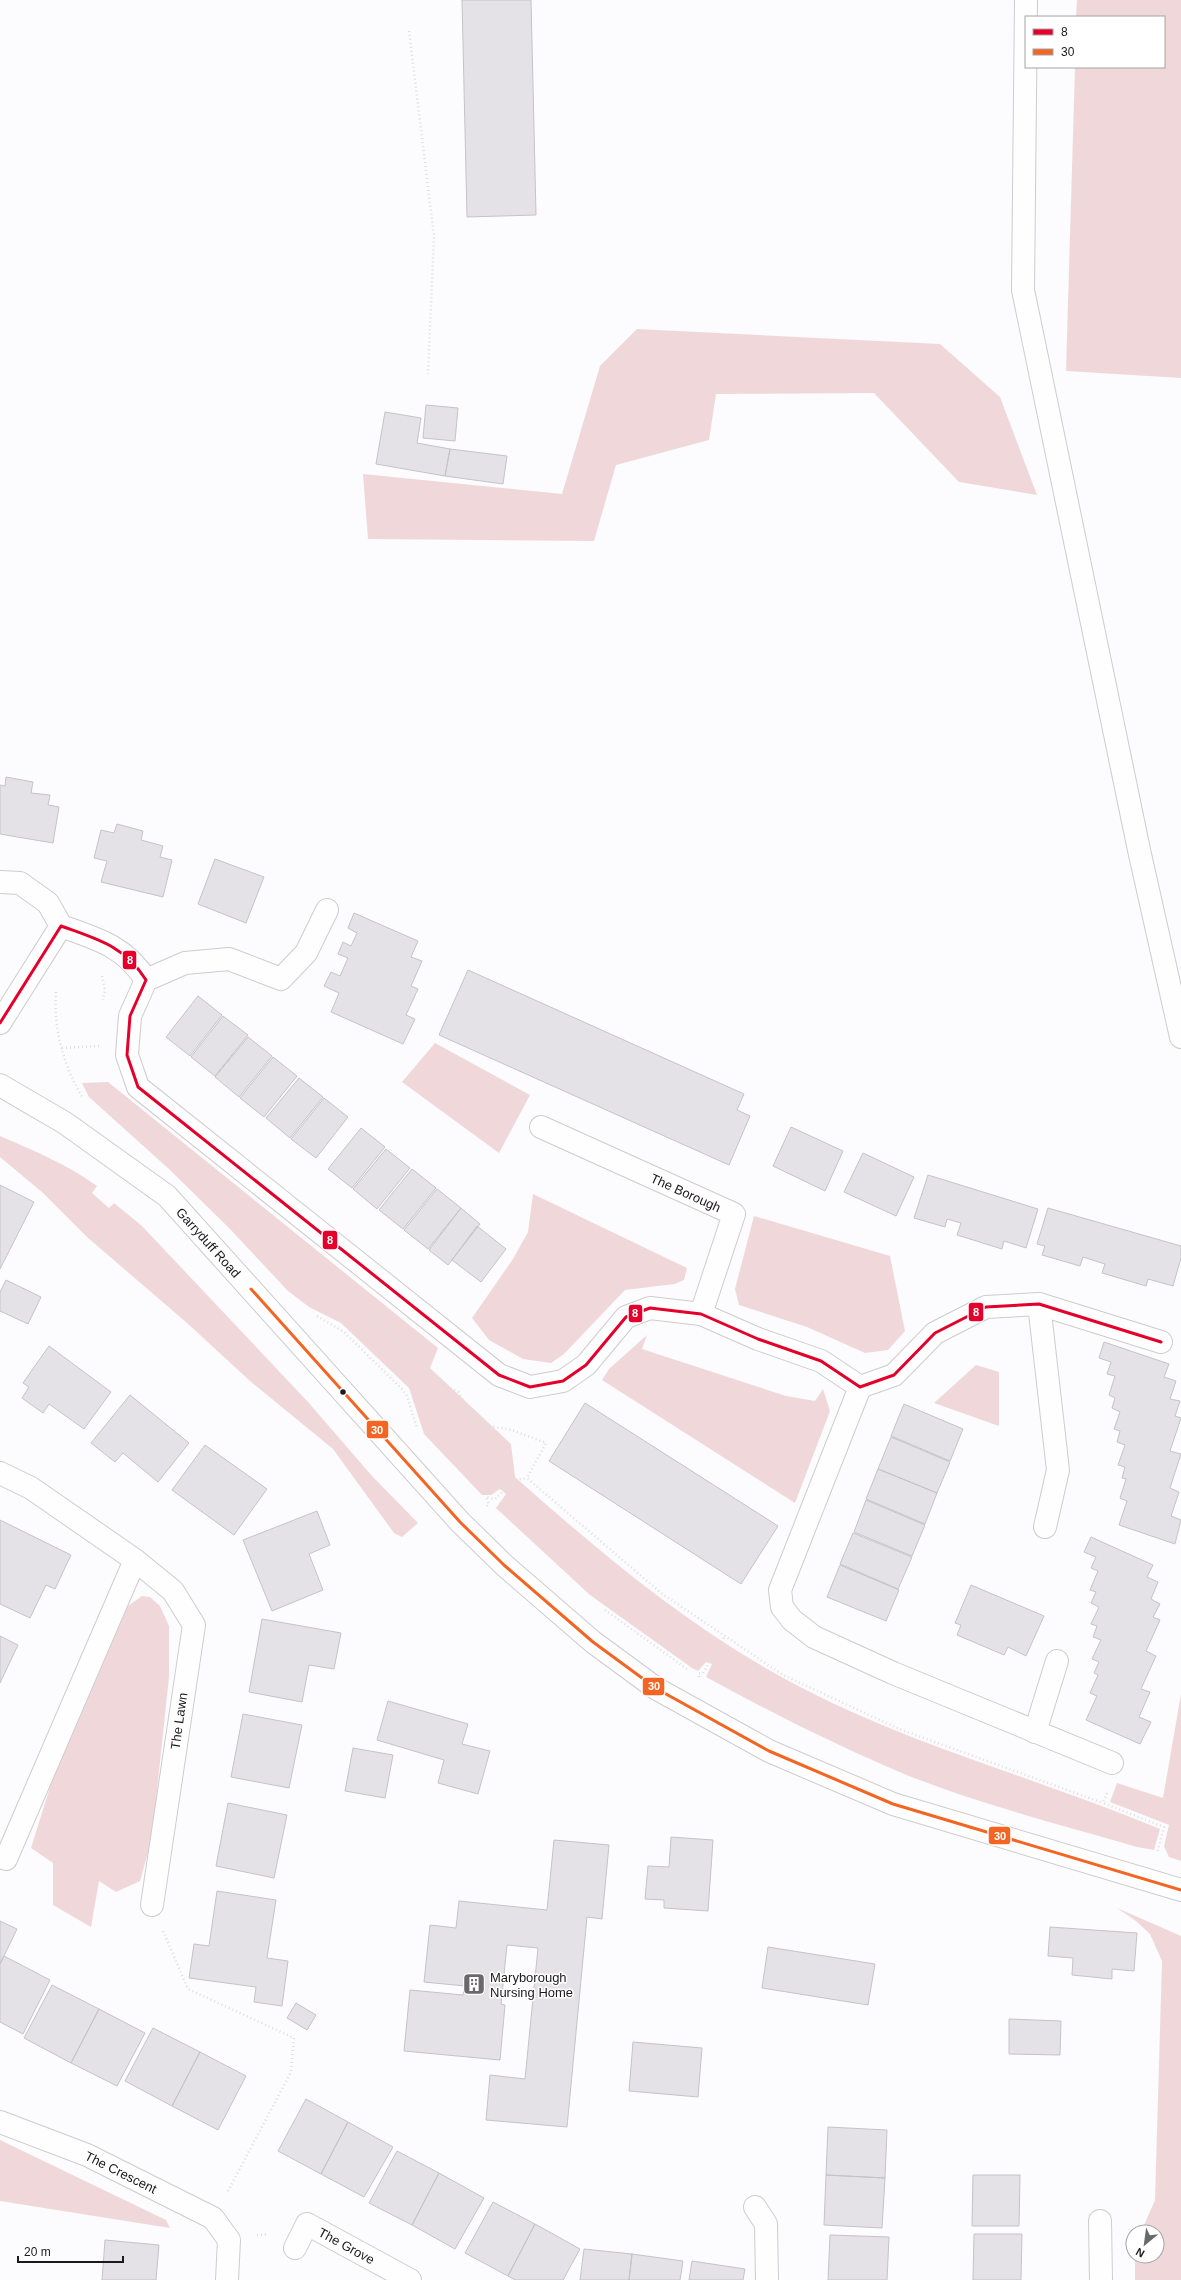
<svg xmlns="http://www.w3.org/2000/svg" width="1181" height="2280" viewBox="0 0 1181 2280" font-family="Arial,sans-serif">
	<rect width="100%" height="100%" fill="#fcfbfd"/>
	<path fill="#f0d8da" d="M1077,0H1181V378L1066,371L1075,67H1164V17H1076Z
		M637,329L940,344L1000,397L1037,495L959,482L874,393L716,394L709,440L616,465L594,541L368,539L363,474L562,494L600,366Z
		M435,1043L530,1095L499,1153L402,1082Z
		M108,1082L438,1348L430,1368L511,1444L515,1477C605,1557 698,1635 806,1690C919,1748 1043,1780 1160,1829L1154,1850L1137,1847C1061,1825 983,1805 909,1776C839,1747 772,1713 706,1677L712,1664L706,1662L698,1671L692,1668L590,1595L496,1508L506,1494L500,1489L491,1495H482L424,1434L409,1388L341,1323L309,1307L288,1291L230,1229L170,1170L89,1097L82,1083Z
		M0,1136C34,1151 67,1164 97,1186L92,1193L109,1208L114,1203L142,1226L308,1402L372,1476L418,1523L402,1537L394,1533L333,1449L250,1381L187,1323L87,1237L43,1193L0,1157Z
		M533,1194L687,1268L684,1280L675,1284L625,1290L564,1354L551,1363L523,1359L489,1340L472,1318L513,1259L528,1232Z
		M754,1216L890,1256L905,1331L888,1350L865,1353L807,1327L739,1305L735,1289Z
		M647,1335L642,1349L786,1396L815,1401L823,1389L830,1411L795,1503L602,1380L609,1369Z
		M976,1365L999,1372V1426L934,1403Z
		M142,1596L150,1597L160,1606L169,1626V1677L152,1838L140,1881L116,1892L99,1881L91,1927L53,1905V1863L31,1848L51,1784L128,1606Z
		M1181,1694V1861L1169,1857L1164,1846L1169,1825L1110,1802L1117,1783L1163,1798Z
		M1117,1908L1181,1936V2280H1135V2256H1157V2232H1141L1155,2200L1162,1961L1150,1934L1136,1921Z
		M0,2140L166,2220L170,2228L0,2201Z"/>
	<path fill="#e4e2e6" stroke="#c4c3c7" d="M462,0H531L536,215L467,217Z
		M426,405L458,408L455,441L423,438Z
		M385,412L421,418L417,443L450,449L445,476L376,464Z
		M450,449L507,456L503,484L445,476Z
		M6,777L33,782L31,793L50,795L48,805L59,807L53,843L0,834V785L5,786Z
		M117,824L143,831L141,840L163,846L160,857L172,860L163,897L101,882L107,861L94,858L101,830L114,833Z
		M215,859L264,877L246,923L198,904Z
		M354,913L418,941L411,957L422,961L411,986L418,989L406,1015L415,1019L403,1044L331,1012L339,993L324,986L331,972L340,976L348,958L338,954L343,942L351,946L357,933L348,928Z
		M468,970L744,1094L737,1110L750,1116L729,1165L439,1035Z
		M198,996L222,1015L190,1056L166,1037Z
		M223,1016L248,1035L215,1076L191,1057Z
		M248,1037L272,1056L239,1097L215,1077Z
		M273,1057L297,1076L264,1117L240,1098Z
		M299,1078L323,1097L290,1138L266,1118Z
		M324,1098L348,1117L316,1158L291,1139Z
		M791,1127L843,1151L825,1191L773,1166Z
		M361,1128L385,1147L352,1188L328,1169Z
		M386,1149L410,1168L377,1209L353,1189Z
		M863,1153L914,1177L896,1216L844,1192Z
		M412,1169L436,1188L403,1229L379,1210Z
		M928,1175L1038,1209L1026,1248L1004,1241L1002,1249L957,1235L961,1223L947,1219L945,1227L914,1218Z
		M0,1185L34,1202L0,1269Z
		M437,1189L461,1208L428,1249L404,1230Z
		M461,1208L480,1224L448,1265L429,1250Z
		M1048,1208L1181,1246V1258L1173,1286L1148,1279L1146,1286L1102,1273L1105,1264L1083,1257L1080,1266L1042,1255L1045,1246L1037,1244Z
		M477,1226L506,1249L481,1282L452,1260Z
		M6,1280L41,1297L28,1324L0,1311V1292Z
		M1104,1342L1169,1364L1164,1377L1176,1381L1170,1399L1180,1401L1175,1416L1181,1418L1170,1451L1181,1454L1170,1488L1179,1492L1171,1516L1181,1520L1175,1544L1119,1525L1127,1501L1120,1498L1126,1479L1122,1478L1125,1467L1118,1465L1125,1445L1117,1442L1120,1431L1114,1429L1120,1412L1112,1408L1115,1398L1109,1395L1115,1376L1107,1374L1111,1362L1099,1358Z
		M49,1346L111,1392L84,1429L49,1404L43,1413L22,1398L29,1387L23,1383Z
		M130,1395L189,1443L158,1482L123,1453L115,1462L91,1443Z
		M585,1403L778,1526L741,1584L549,1461Z
		M904,1404L963,1429L950,1461L891,1436Z
		M891,1437L950,1462L937,1493L878,1469Z
		M205,1445L267,1489L234,1535L172,1490Z
		M878,1469L937,1493L925,1524L866,1499Z
		M866,1500L925,1525L912,1556L854,1532Z
		M317,1511L330,1545L309,1554L323,1590L272,1611L243,1540Z
		M0,1520L71,1555L55,1589L46,1585L30,1618L0,1604Z
		M853,1533L912,1557L898,1589L840,1564Z
		M1091,1537L1153,1565L1147,1577L1158,1582L1151,1599L1160,1604L1153,1617L1160,1620L1146,1651L1156,1656L1141,1689L1150,1692L1139,1717L1151,1722L1140,1744L1086,1720L1097,1696L1090,1693L1098,1675L1094,1673L1099,1662L1092,1659L1101,1640L1093,1637L1097,1626L1091,1624L1099,1607L1091,1603L1096,1592L1090,1590L1098,1571L1091,1568L1096,1557L1084,1552Z
		M840,1565L899,1590L886,1621L827,1597Z
		M971,1585L1044,1616L1026,1656L1008,1647L1004,1655L957,1635L961,1625L955,1623Z
		M262,1619L341,1633L334,1669L309,1665L302,1702L249,1692Z
		M0,1636L18,1645L0,1683Z
		M388,1701L468,1724L462,1744L490,1751L478,1794L438,1783L444,1760L377,1740Z
		M243,1714L302,1725L289,1788L231,1777Z
		M353,1748L393,1755L385,1798L345,1791Z
		M228,1803L287,1815L274,1878L216,1866Z
		M671,1837L713,1840L708,1911L664,1908V1900L645,1899L648,1866L669,1867Z
		M554,1840L609,1845L602,1919L587,1917L567,2127L486,2120L490,2075L525,2079L538,1948L507,1945L501,2004L505,2005L500,2060L404,2051L410,1990L463,1995L465,1986L424,1982L430,1925L456,1928L459,1901L547,1910Z
		M217,1891L276,1900L267,1958L288,1961L282,2006L254,2002L256,1987L189,1978L194,1944L209,1946Z
		M0,1921L17,1929L0,1964Z
		M1050,1927L1137,1933L1134,1971L1112,1969V1979L1072,1975L1073,1958L1048,1956Z
		M768,1947L875,1964L868,2005L762,1988Z
		M4,1956L50,1980L23,2034L0,2022V1964Z
		M52,1985L99,2009L71,2063L24,2038Z
		M296,2003L316,2015L307,2030L287,2018Z
		M99,2009L145,2033L117,2086L71,2063Z
		M1009,2019L1061,2021L1060,2055L1009,2054Z
		M153,2028L200,2052L172,2106L125,2081Z
		M633,2042L702,2048L698,2097L629,2091Z
		M200,2052L246,2076L218,2130L172,2106Z
		M306,2099L348,2122L321,2174L278,2151Z
		M348,2122L393,2147L364,2197L321,2174Z
		M828,2127L887,2130L885,2178L826,2175Z
		M397,2151L439,2173L412,2225L369,2203Z
		M439,2173L484,2198L455,2249L412,2225Z
		M826,2175L885,2178L882,2228L824,2225Z
		M973,2175H1020L1019,2226H972Z
		M493,2202L535,2224L508,2276L465,2253Z
		M535,2224L580,2249L563,2280H515L508,2276Z
		M974,2234H1022L1021,2280H973Z
		M830,2235L889,2237L887,2280H828Z
		M105,2240L159,2245L156,2280H102Z
		M584,2249L632,2254L629,2280H580Z
		M632,2254L683,2261L680,2280H629Z
		M692,2261L745,2269L743,2280H689Z"/>
	<g fill="none" stroke-linecap="round" stroke-linejoin="round">
		<g stroke="#cdccce" stroke-width="24">
			<g id="minor">
				<path d="M1026,0L1023,290L1139,850L1181,1037"/>
				<path d="M0,882L20,883L48,903L61,926"/>
				<path d="M146,980L185,963L229,959L281,979L306,953L327,910"/>
				<path d="M0,1023L61,926C97,939 125,946 146,980L130,1016L127,1055L138,1087L499,1375L530,1387L563,1381L586,1365L626,1317L650,1308L701,1314L758,1339L821,1361L860,1387L894,1375L935,1333L986,1307L1039,1304L1161,1342"/>
				<path id="s1" d="M0,1085L65,1123L167,1196L460,1522L504,1565L593,1642L657,1689L769,1751L893,1804L1181,1890"/>
				<path id="s2" d="M541,1127L734,1214L701,1314"/>
				<path d="M1039,1304L1058,1470L1045,1527"/>
				<path d="M860,1387L780,1590L782,1607L792,1620L814,1637L893,1673L1112,1763"/>
				<path d="M0,1473L31,1488L135,1560L173,1591L194,1625L152,1905"/>
				<path d="M1035,1732L1057,1661"/>
				<path d="M6,1859L135,1560"/>
				<path id="s3" d="M0,2122L87,2155L213,2218L229,2240L227,2280"/>
				<path d="M755,2207L766,2224L767,2280"/>
				<path d="M1100,2221L1101,2280"/>
				<path id="s4" d="M295,2248L307,2224L410,2280"/>
			</g>
		</g>
		<path stroke="#dedede" stroke-width="2.5" stroke-dasharray="1 3" stroke-linecap="butt" d="M409,31L434,236L428,374
			M102,976L105,990L103,1000
			M56,992C53,1028 64,1068 83,1098
			M62,1048L99,1046
			M372,1315L445,1386L458,1392L471,1413L480,1422L489,1426L512,1430L546,1443L527,1478L661,1593L783,1675L899,1729L1103,1803
			M317,1316L344,1332L402,1389L407,1396L417,1428
			M487,1506L489,1504L486,1497L495,1499L515,1480L527,1478
			M605,1610L687,1669
			M699,1677V1673H703L725,1636
			M1107,1793L1103,1803L1164,1827L1157,1853
			M163,1931L188,1989L294,2038L291,2072L227,2193
			M257,2235L268,2234"/>
		<use href="#minor" stroke="#fffeff" stroke-width="22"/>
		<g stroke="#fff" stroke-width="6">
			<path id="bus-1" d="M0,1023L61,926C97,939 125,946 146,980L130,1016L127,1055L138,1087L499,1375L530,1387L563,1381L586,1365L626,1317L650,1308L701,1314L758,1339L821,1361L860,1387L894,1375L935,1333L986,1307L1039,1304L1161,1342"/>
		</g>
		<g stroke="#fff" stroke-width="6">
			<path id="bus-2" d="M251,1289L460,1522L504,1565L593,1642L657,1689L769,1751L893,1804L1181,1890"/>
		</g>
		<use href="#bus-1" stroke="#e4002b" stroke-width="3"/>
		<use href="#bus-2" stroke="#f26522" stroke-width="3"/>
	</g>
	<defs>
		<g id="building-square" transform="scale(1.15)"><rect x="-9" y="-9" width="18" height="18" rx="4" fill="#6a686b" stroke="#fff"/><path d="M-4-6H4V6H1V3H-1V6H-4ZM-2.5-4.3h1.7v1.8h-1.7ZM.8-4.3h1.7v1.8H.8ZM-2.5-1h1.7V.8h-1.7ZM.8-1h1.7V.8H.8Z" fill="#fff"/></g>
	</defs>
	<g fill-rule="evenodd">
		<use href="#building-square" x="474" y="1984"/>
	</g>
	<circle fill="#1c191d" stroke="#fff" stroke-width="1.5" cx="343" cy="1392" r="3.5"/>
	<g text-anchor="middle" dominant-baseline="central" stroke-width="3" stroke-linejoin="round" paint-order="stroke">
		<g font-size="13" fill="#1c191d" stroke="#fff">
			<text stroke="none"><textPath href="#s2" startOffset="159">The Borough</textPath></text>
			<text stroke="none"><textPath href="#s1" startOffset="263">Garryduff Road</textPath></text>
			<text transform="translate(179 1721) rotate(-82)">The Lawn</text>
			<text stroke="none"><textPath href="#s3" startOffset="131">The Crescent</textPath></text>
			<text stroke="none"><textPath href="#s4" startOffset="72">The Grove</textPath></text>
		</g>
		<g font-size="13" fill="#1c191d" stroke="#fff" text-anchor="start">
			<text x="490" y="1977">Maryborough<tspan x="490" dy="15">Nursing Home</tspan></text>
		</g>
	</g>
	<g stroke="#fff" stroke-width="1.5">
		<rect x="122" y="950" width="15" height="20" rx="4" fill="#e4002b"/>
		<rect x="322" y="1230" width="16" height="20" rx="4" fill="#e4002b"/>
		<rect x="968" y="1302" width="16" height="20" rx="4" fill="#e4002b"/>
		<rect x="628" y="1304" width="15" height="19" rx="4" fill="#e4002b"/>
		<rect x="366" y="1420" width="23" height="19" rx="4" fill="#f26522"/>
		<rect x="642" y="1677" width="23" height="19" rx="4" fill="#f26522"/>
		<rect x="988" y="1826" width="23" height="19" rx="4" fill="#f26522"/>
	</g>
	<g font-size="11" text-anchor="middle" font-weight="bold" fill="#fff">
		<text x="130" y="964">8</text>
		<text x="330" y="1244">8</text>
		<text x="976" y="1316">8</text>
		<text x="635" y="1317">8</text>
		<text x="377" y="1434">30</text>
		<text x="654" y="1690">30</text>
		<text x="1000" y="1840">30</text>
	</g>
	<rect x="1025" y="16" width="140" height="52" fill="#ffffff" stroke="#a4a3a5"/>
	<rect x="1033" y="29" width="20" height="6" fill="#e4002b" stroke="#a4a3a5"/>
	<text x="1061" y="36" font-size="12" fill="#1c191d">8</text>
	<rect x="1033" y="49" width="20" height="6" fill="#f26522" stroke="#a4a3a5"/>
	<text x="1061" y="56" font-size="12" fill="#1c191d">30</text>
	<g transform="translate(1145 2244) rotate(209)"><circle r="19" fill="#ffffff" stroke="#a4a3a5"/>
	<path d="M0-3L7 15L0 10L-7 15Z" fill="#6a686b"/>
	<text y="-6" font-size="11" font-weight="bold" text-anchor="middle" fill="#1c191d">N</text>
	</g>
	<path d="M18 2256v6h105v-6" fill="none" stroke="#1c191d" stroke-width="2"/>
	<text x="24" y="2256" font-size="12" fill="#1c191d" stroke="#ffffff" stroke-width="3" paint-order="stroke">20 m</text>
</svg>
